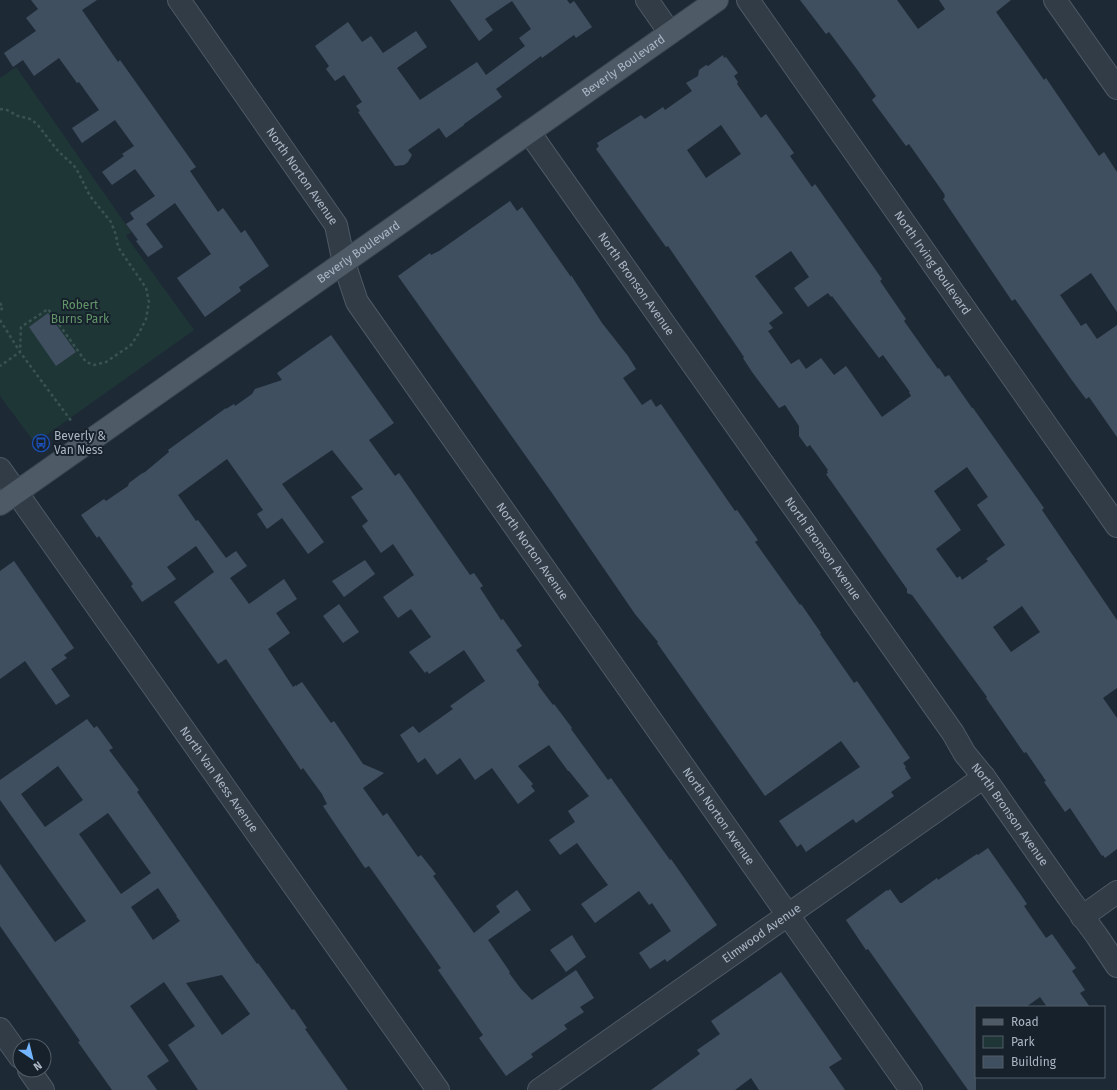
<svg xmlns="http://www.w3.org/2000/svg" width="1117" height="1090" viewBox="0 0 1117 1090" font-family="'Fira Sans',sans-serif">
	<rect width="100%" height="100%" fill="#1d2a36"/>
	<path fill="#1f3637" d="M16,67L131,232L126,236L194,330L35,443L0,396V78Z"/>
	<path fill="#404f5f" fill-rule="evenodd" d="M31,0H97L82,10L118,62L120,60L196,167L190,171L218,212L223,208L241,233L245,230L269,266L239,287L241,291L205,317L177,278L211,254L175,203L146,224L163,247L148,257L136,241L138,240L126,224L134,219L130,213L155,196L135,169L112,185L102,172L124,156L122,154L134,146L115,120L82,143L72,128L99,110L79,82L77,83L59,58L34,76L23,60L13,67L4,53L36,31L26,18L38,9Z
		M450,0H567L570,4L574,1L592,27L576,38L574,35L542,58L541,56L496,89L502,97L464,124V125L446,138L439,128L408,150L412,155L408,162L404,165L395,166L358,112L360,111L356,106L362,102L344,75L335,81L326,69L329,66L315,46L348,22L362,42L371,36L383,53L416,31L427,47L397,68L420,100L477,62L486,75L525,46L519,38L531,29L512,1L485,19L493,30L479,41Z
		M800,0H897L918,29L945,9L939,0H1011L996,12L1044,80L1046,78L1099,156L1104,152L1117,172V312L1091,273L1060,295L1081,326L1086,323L1097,339L1117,325V437L1089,397L1086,399L1071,379L1015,299L1012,301L943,199L945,197L944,196L945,195L909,144L906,146L872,100L876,96L856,68L829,32L826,34Z
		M723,55L724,58L726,57L738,73L734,76L738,82L737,84L761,118L766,114L794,153L790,156L812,187L815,184L882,279L880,281L906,319L904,321L938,369L939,368L945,377L949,375L972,408H973L1044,508L1042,510L1117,620V688L1103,698L1117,718V849L1105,858L1103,855L1102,856L1070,808L1065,812L1044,782L1046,781L1026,752L1024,753L986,698L987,697L912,595L907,593V589L826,474L828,473L827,471L828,470L810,445L807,447L799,436V426L785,405L779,408L752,372L743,358L744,357L668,246L666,247L596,149L599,146L597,143L641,115L645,119L663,107L665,110L692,91L686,83L698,76L699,70L706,65L708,66ZM721,125L741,154L706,178L687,150ZM791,251L809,277L794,288L808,307L828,293L831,297L832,296L879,358L883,355L910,392H909L911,396L882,417L846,366L834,375L821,358L806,369L799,359L791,364L768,331L773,328L769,323L783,313L755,276ZM967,467L988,497L977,505L1005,545L986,559L988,561L962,580L960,576L957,578L936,549L961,530L934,491ZM1022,606L1040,632L1011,652L993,627Z
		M510,201L517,211L522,207L571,277V275L602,323L628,356L636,369L623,378L642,405L651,399L656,407L661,404L717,485L735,511L737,510L758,540L755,542L800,605L801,604L821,633L820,634L854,683L857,681L910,758L903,763L906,767L905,768L911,778L891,792L894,796L856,823L853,819L806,852L801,844L797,847L779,821L860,767L841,741L765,796L657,643L658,642L635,614L552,493L398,276L430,253L431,255L439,251Z
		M48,313L76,352L56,366L29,327Z
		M331,335L394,423L369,440L395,476L399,473L470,575L474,573L483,586L480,588L501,620L503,619L522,646L516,650L539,682L538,685L553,705L554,704L572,728L571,729L608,780L611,778L670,860L671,859L717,925L667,962L665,959L650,969L639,953L671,931L652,903L649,905L639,891L595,923L581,904L608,885L577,843L560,855L549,840L575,822L568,811L589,796L569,771H568L549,745L518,766L533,784L531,786L535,791L518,804L492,768L475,780L460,758L437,775L425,758L418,763L400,735L413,726L419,733L453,709L450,706L485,681L464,650L429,674L427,671L425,673L409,652L431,637L411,609L398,618L383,597L414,575L393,544L381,553L362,526L368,521L351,497L363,489L332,450L282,484L324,542L308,554L282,518L267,529L257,514L263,510L227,459L178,495L196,521L198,520L226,558L236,551L247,566L230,578L249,604L284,579L297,599L276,613L290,633L268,649L293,687L296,685V686L302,682L331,723L334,721L363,764L384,773L363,788L383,816L387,813L418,857L421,855L436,874L433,876L474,933L500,912L496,906L517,890L531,910L488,940L510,972L509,973L521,989L532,1000L576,970L594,998L580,1007L584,1012L564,1025L567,1029L531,1054L533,1057L506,1076L479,1038L483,1035L438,970L441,968L369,866L365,868L337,827L323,806L327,804L322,794L303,768L301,770L226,659L218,664L174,602L214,572L196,546L167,567L176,579L142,602L131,586L133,584L99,536L97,538L81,515L104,499L106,501L128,486L129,483L141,474L145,472L169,452L168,450L226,408V409L234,404L235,406L252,394L255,389L282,380L277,373Z
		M365,560L375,574L344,597L332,581Z
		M14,561L74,648L64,655L67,658L51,669L70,696L56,705L25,661L0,679V571Z
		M339,604L359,632L343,643L323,616Z
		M87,719L94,728L97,726L113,748L109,750L139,790L137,792L257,964L258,963L292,1010L294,1009L307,1028L305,1029L348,1090H198L168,1045L195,1026L164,982L130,1006L169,1061L147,1076L157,1090H112L78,1042L80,1041L0,926V864L55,942L86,921L0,800V780ZM58,766L83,800L45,827L21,794ZM108,813L151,873L121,894L79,834ZM158,888L177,916H176L180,921L153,940L131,907ZM222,975L250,1014L222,1035L186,983Z
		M988,848L1021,895L1027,904L1024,906L1046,938L1052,934L1076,968L1072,971L1085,990L1080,993L1090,1007H1047L1040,997L1026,1007H976V1090H968L868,949L866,950L846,920L887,890L888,891L890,889L900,903H902L937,878L938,880L977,854L978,855Z
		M572,935L586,957L566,972L550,950Z
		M781,972L842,1059L829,1067L845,1090H759L751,1078L735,1090H651L700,1054L697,1050L720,1034L711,1021Z"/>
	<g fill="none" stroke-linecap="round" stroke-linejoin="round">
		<g stroke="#4e5965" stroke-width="24">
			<g id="minor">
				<path id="s1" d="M179,0L336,225L344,263L357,302L911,1090"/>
				<path d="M647,0L670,33"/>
				<path id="s2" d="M748,0L1117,526"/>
				<path d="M1055,0L1117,88"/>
				<path id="s3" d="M529,132L953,733L965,754L984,777L1069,898L1097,936L1117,966"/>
				<path id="s4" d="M0,469L438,1090"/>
				<path d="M1082,917L1117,892"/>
				<path d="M0,1029L20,1057"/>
				<path d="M29,1070L43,1090"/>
				<path id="s5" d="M539,1090L984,777"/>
			</g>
		</g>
		<g stroke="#3a4550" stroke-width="24">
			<g id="major">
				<path id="s6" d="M0,504L717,0"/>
			</g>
		</g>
		<path stroke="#395252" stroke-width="2.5" stroke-dasharray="3 3" stroke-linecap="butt" d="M0,109L7,110L18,116L30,119L37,124L58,151L69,161L76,168L90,196L111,222L116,235L118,247L146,288L149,302L146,319L139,333L131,345L106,362L94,365L86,362L48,309L21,327L20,352L0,366
			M0,303L3,308L0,310
			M0,320L20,352L72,422"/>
		<use href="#minor" stroke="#313c47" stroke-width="22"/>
		<use href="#major" stroke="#4e5b67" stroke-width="22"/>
	</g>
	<defs>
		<g id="bus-ring" transform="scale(0.9)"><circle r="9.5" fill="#17212b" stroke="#1a4fb4" stroke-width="1.5"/><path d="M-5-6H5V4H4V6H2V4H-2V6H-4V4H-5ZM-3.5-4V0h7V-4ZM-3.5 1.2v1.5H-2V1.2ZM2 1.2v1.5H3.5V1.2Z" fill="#1a4fb4"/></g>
	</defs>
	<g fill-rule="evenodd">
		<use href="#bus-ring" x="41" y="443"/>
	</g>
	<g text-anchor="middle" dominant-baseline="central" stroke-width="4" stroke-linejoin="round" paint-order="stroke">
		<g font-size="12" fill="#aab6c4" stroke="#17212b">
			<text stroke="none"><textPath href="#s6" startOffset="762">Beverly Boulevard</textPath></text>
			<text stroke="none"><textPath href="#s1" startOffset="215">North Norton Avenue</textPath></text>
			<text stroke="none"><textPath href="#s6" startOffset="438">Beverly Boulevard</textPath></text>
			<text stroke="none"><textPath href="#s2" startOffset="321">North Irving Boulevard</textPath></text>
			<text stroke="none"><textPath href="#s3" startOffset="186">North Bronson Avenue</textPath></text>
			<text stroke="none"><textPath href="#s3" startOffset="510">North Bronson Avenue</textPath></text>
			<text stroke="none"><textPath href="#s1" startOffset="659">North Norton Avenue</textPath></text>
			<text stroke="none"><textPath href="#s4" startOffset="380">North Van Ness Avenue</textPath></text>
			<text stroke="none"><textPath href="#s3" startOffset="835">North Bronson Avenue</textPath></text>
			<text stroke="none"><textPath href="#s1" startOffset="983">North Norton Avenue</textPath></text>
			<text stroke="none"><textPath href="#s5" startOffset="272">Elmwood Avenue</textPath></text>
		</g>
		<g font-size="12" fill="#619569" stroke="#17212b">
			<text x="80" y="305">Robert<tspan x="80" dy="14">Burns Park</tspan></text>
		</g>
		<g font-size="12" fill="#aab6c4" stroke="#17212b" text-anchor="start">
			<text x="54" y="436">Beverly &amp;<tspan x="54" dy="14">Van Ness</tspan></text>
		</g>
	</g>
	<rect x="975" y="1006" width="130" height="72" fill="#17212b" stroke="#525d68"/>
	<rect x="983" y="1019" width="20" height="6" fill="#4e5b67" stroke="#525d68"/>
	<text x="1011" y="1026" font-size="12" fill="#aab6c4">Road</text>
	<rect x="983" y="1036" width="20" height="12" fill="#1f3637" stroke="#525d68"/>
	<text x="1011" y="1046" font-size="12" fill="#aab6c4">Park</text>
	<rect x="983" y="1056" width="20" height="12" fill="#404f5f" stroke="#525d68"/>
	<text x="1011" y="1066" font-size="12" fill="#aab6c4">Building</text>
	<g transform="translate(32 1058) rotate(145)"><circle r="19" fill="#17212b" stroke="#525d68"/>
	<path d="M0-3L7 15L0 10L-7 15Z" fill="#74b5ff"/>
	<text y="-6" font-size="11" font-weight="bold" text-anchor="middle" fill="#aab6c4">N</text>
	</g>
</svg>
